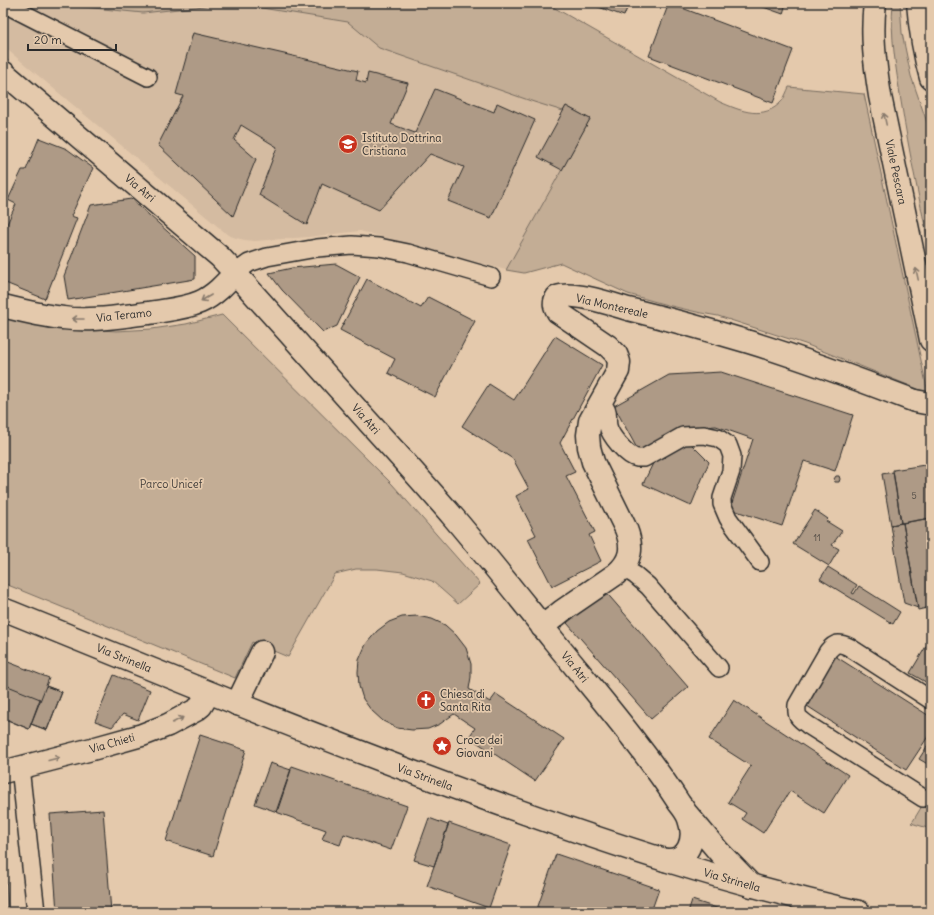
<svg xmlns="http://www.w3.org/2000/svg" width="934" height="915" viewBox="0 0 934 915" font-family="Delius,sans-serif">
	<rect width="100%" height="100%" fill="#e4c9ac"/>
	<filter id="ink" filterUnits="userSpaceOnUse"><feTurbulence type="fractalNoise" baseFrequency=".025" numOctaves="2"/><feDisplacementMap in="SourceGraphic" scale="8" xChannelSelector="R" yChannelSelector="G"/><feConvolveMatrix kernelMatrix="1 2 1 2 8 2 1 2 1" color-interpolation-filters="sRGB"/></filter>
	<g filter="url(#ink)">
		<path fill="#d4bba1" d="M3,3H546L629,50L506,270L360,231L308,237L255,241L245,240L236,238L228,235L222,230L3,46Z"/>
		<path fill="#c3ad95" stroke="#776c60" d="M51,3H546L720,102C741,111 764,121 782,101C785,97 787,91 789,87L864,94L928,393L805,344L718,316L701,313L667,305L628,294L561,263L524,273L506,270L590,119L566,106L563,111L534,102L379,48L348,22L231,3L143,13L54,4Z
			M893,3H900L902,33L911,76L931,134V254C920,203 909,152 901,101C896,68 890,36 893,3Z
			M3,315L73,328L116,331L152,329L186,324L222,315L392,484L480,584L458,604L432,581L403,572L377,569H356L335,574L288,657L252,642L235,678L3,583V428L7,417L3,416Z
			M931,791V829L911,823L913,821Z"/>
		<path fill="#ae9a86" stroke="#2b2b2b" d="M587,3H629L624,16Z
			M669,3L793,50L773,103L649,56Z
			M752,3H786L783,14Z
			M193,33L358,71L356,80L366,83L368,73L408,83L391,124L415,133L435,89L494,112L497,103L535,120L491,218L448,201L464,167L430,154L379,210L322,184L307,225L259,195L277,147L241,125L234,140L256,159L233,216L158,145L183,96L176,94Z
			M566,106L590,119L562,170L538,157Z
			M39,138L67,149L93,168L71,216L77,218L45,299L3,282V233L16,204L8,200L22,170H26Z
			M131,199L195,256V279L68,300L64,276L91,205Z
			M336,264L360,277L337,326L323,332L282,290L269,273L292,268Z
			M367,279L421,308L428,297L475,321L435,397L388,373L395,359L340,330Z
			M555,336L602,365L560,443L575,472L566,476L595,532L589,535L601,561L552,586L528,539L536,535L516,496L529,489L513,459L462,426L489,384L514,400Z
			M721,372L853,415L835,471L804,461L782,526L730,509L753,439L716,426L687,428L640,454L614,406L669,375Z
			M690,443L709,462L691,506L643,484L656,457Z
			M931,464V518L901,523L893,470Z
			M893,472L901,523L891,525L882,474Z
			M836,476H839L840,479L839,482H835L834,479Z
			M815,510L828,519L826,521L842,531L832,545L839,549L829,566L793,544Z
			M931,518V607L918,610L903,523Z
			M903,523L918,608L904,603L898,569L891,525Z
			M828,567L857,585L852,593L854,594L859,586L900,612L893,624L820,579Z
			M604,590L688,687L651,719L567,623Z
			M417,616L432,619L445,625L456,635L466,648L471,664V677L469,689L490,702L496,694L564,739L535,781L469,737L475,728L454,714L440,724L428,729L412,730L397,728L383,721L371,710L363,699L359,686L358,672L359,660L366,644L377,631L389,622L402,617Z
			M931,638V685L910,673Z
			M835,656L931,717V732L906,770L804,704Z
			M3,660L49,678L46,686L62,692L47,730L31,724L29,729L3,718Z
			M114,675L150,690L138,720L123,714L112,727L95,721Z
			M3,684L40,699L29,729L3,718Z
			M46,686L62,692L47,730L31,724Z
			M734,700L848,775L824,813L790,791L763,833L742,819L746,813L728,802L751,766L709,739Z
			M200,735L246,750L213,856L166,841Z
			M931,740V766L919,759Z
			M270,763L291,770L277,812L255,804Z
			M292,766L407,806L391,850L344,834L340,845L322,839L326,830L276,812Z
			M103,810L111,912H57L50,814Z
			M429,818L448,825L434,866L414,860Z
			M449,823L511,845L489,908L427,886Z
			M3,829H4L8,912H3Z
			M556,854L659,889L651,912H536Z
			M692,900L729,912H688Z"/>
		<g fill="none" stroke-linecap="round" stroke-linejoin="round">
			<g stroke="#2b2b2b" stroke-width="20">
				<path id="service" d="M3,3L148,77
					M235,273L249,263L267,257L317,248L352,245L379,247L408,253L491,277
					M600,404C611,410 606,416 608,426C610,436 627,456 637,458C638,458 643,458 644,458L683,436L704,435L718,438L728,445L732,456L731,471L722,498V504L728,518L760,562
					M623,568L635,575L648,586L719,668
					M20,767L36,912
					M923,798L808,725C799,718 796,718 797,705L828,651C835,643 839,642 849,647L931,700"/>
			</g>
			<g stroke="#2b2b2b" stroke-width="25">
				<path id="minor" d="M875,3C871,34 875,65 880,96L931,340
					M918,3C920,28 924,54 931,78
					M3,72L220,257L235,273C278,321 321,369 364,417C394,450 425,484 454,518C488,558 521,600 554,641C597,694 642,746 679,803C683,808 687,813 689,819C696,839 689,862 665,860
					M3,306C23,311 43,316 63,318C90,322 122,316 149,313C165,310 184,309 200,302C214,296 225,284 235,273
					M542,627L562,611L616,574C632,560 633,547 626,529L593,462L589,447L588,435L590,421L618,371L619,362L618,359L616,354L608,346L558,312C555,307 553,303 557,297C573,291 611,304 628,309C669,319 709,330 749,342C805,359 860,380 915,401L931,404
					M237,704L262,652
					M3,772L92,749L142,735L168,725L196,710L201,706L209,693
					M687,814L719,852L752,886"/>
			</g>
			<g stroke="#2b2b2b" stroke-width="25">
				<path id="secondary" d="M3,609C163,674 321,739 483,798C607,843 731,884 859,912"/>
			</g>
			<use href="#service" stroke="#e4c9ac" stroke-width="17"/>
			<use href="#minor" stroke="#e4c9ac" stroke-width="22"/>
			<use href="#secondary" stroke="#e4c9ac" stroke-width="22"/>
		</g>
		<defs><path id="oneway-shaft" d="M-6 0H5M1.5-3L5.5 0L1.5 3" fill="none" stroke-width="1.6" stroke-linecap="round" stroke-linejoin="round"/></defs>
		<g stroke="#887a6c">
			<use href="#oneway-shaft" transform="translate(885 119) rotate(-102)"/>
			<use href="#oneway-shaft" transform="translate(917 274) rotate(-102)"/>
			<use href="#oneway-shaft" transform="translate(206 298) rotate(150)"/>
			<use href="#oneway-shaft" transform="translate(78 319) rotate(180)"/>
			<use href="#oneway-shaft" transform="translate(178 720) rotate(-28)"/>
			<use href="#oneway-shaft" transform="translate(54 759) rotate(-14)"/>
		</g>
	</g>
	<defs>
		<g id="school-disc" transform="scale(1)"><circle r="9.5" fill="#c8321e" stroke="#e4c9ac"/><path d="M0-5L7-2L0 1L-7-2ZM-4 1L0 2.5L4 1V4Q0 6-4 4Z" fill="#fff"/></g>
		<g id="church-disc" transform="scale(1)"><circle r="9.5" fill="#c8321e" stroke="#e4c9ac"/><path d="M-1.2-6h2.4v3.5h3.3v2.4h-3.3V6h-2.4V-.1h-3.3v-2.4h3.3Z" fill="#fff"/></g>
		<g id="sight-disc" transform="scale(1)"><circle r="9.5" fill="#c8321e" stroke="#e4c9ac"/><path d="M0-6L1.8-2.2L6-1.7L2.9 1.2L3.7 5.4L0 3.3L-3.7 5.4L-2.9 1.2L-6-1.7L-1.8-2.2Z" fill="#fff"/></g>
	</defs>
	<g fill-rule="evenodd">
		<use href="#school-disc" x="348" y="144"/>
		<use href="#church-disc" x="426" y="700"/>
		<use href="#sight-disc" x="442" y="746"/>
	</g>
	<g text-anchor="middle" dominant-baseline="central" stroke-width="3.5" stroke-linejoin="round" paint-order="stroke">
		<g font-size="9" fill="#4c4742">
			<text x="914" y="495">5</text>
			<text x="817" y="537">11</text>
		</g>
		<g font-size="11" fill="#2b2b2b" stroke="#e4c9ac" text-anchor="start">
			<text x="362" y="138">Istituto Dottrina<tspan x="362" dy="13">Cristiana</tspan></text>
			<text x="440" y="694">Chiesa di<tspan x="440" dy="13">Santa Rita</tspan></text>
			<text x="456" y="740">Croce dei<tspan x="456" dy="13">Giovani</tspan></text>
		</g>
		<g font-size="11" fill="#2b2b2b" stroke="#e4c9ac">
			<text transform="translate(896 172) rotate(78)">Viale Pescara</text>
			<text transform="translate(140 188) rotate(40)">Via Atri</text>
			<text transform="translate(612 306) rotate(13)">Via Montereale</text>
			<text transform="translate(124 315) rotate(-6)">Via Teramo</text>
			<text transform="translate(366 419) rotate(48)">Via Atri</text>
			<text transform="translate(124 658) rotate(22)">Via Strinella</text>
			<text transform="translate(575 667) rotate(51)">Via Atri</text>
			<text transform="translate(112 743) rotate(-16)">Via Chieti</text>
			<text transform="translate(425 777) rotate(20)">Via Strinella</text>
			<text transform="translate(732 880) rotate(16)">Via Strinella</text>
		</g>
		<g font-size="11" fill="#423e3b" stroke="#e4c9ac">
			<text x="171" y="484">Parco Unicef</text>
		</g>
	</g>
	<rect width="934" height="915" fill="none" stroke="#e4c9ac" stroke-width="16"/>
	<rect x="8" y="8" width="918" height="899" fill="none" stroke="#2b2b2b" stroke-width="1.5" filter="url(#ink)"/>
	<path d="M28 44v6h88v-6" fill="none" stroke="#2b2b2b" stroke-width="2"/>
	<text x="34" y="44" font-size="12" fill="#2b2b2b" stroke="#e4c9ac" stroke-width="3" paint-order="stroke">20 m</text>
</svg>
